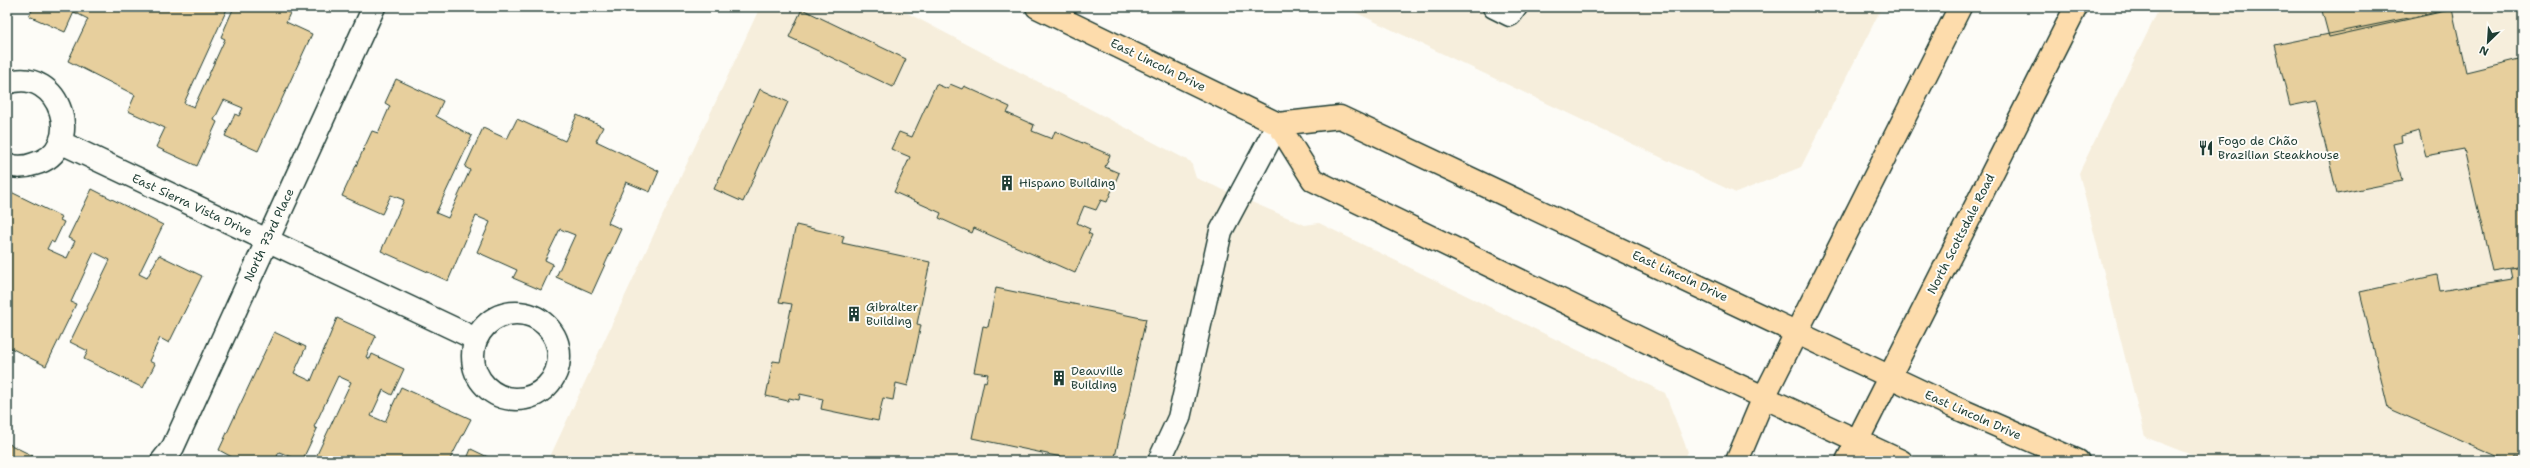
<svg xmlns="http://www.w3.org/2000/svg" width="2530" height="468" viewBox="0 0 2530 468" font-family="'Shantell Sans',sans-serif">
	<rect width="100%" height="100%" fill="#fdfcf7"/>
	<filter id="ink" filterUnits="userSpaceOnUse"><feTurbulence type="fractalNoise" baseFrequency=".025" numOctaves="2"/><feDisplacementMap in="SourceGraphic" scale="8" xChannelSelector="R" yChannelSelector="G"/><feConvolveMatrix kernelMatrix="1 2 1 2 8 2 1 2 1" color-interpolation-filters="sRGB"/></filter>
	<g filter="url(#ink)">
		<path fill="#f6eedc" d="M760,7H896L1191,162L1196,178L1305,225L1319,223L1665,393L1688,452L1683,461H548Z
			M1344,7H1882L1801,167L1736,193Z
			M2160,7H2523V461H2207L2145,437L2079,173Z"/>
		<path fill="#e7cf9d" stroke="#1f3d34" d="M34,7H228L184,103L194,107L225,39L221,37L234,7H277L290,13L286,22L312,34L258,151L225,136L235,114L239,116L243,108L224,100L214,120L217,122L197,166L156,147L165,128L128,111L135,95L68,61L88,19L74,12L65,32L29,16Z
			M2321,7H2463L2329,37Z
			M802,9L906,59L893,87L789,37Z
			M2452,9L2466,72L2523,58V266L2492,271L2464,149L2426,156L2419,131L2401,136L2402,142L2393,144L2402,181L2337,194L2315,101L2290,106L2275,45Z
			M396,79L443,101L436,116L472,136L436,213L448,218L470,170L465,167L483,128L507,139L517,119L565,141L577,115L603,127L596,141L659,171L650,192L626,182L608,223L621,229L592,293L556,277L575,235L560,229L545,260L553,264L541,290L513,278L517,270L477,252L490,222L476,216L448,281L381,251L404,200L391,195L382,214L342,196L372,131L378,133L390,106L385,103Z
			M936,84L948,89L950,84L962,89L964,86L1010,107L1007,113L1034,125L1032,131L1052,139L1055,131L1110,155L1105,167L1119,173L1107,202L1101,200L1096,210L1084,206L1077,223L1090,229L1088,233L1092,235L1075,273L974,228L972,233L939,218L941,213L894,192L910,157L891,149L899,132L912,137Z
			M760,89L788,102L743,202L714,189Z
			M92,189L163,225L139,274L147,278L159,255L202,276L169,343L160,338L149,361L155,364L143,388L84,359L88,351L70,342L110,260L94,252L71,302L76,304L46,366L7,346V190L62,217L60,220L64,222L54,243L51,241L47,249L67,258L75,241L68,238Z
			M796,225L844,236L842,243L930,262L917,324L921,325L908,386L896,383L893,400L883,398L878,421L821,409L823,399L800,394L799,400L789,398L788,401L766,396L773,361L780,362L792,304L779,302Z
			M2523,267V461L2514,457L2512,461H2508L2388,408L2360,292L2437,275L2440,291L2512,279L2510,269Z
			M996,288L1146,319L1114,461H1080L972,438L984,381L986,382L988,374L974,372L983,326L988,327Z
			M337,318L376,336L366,357L370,359L372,354L404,369L392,395L383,390L371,416L385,422L401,387L471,419L449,461H314L351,382L338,376L314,427L317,429L302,461L279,452L275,461H239L219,450L274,332L306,347L294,373L311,381Z
			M7,443L33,456L31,461H7Z
			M471,449L496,461H466Z"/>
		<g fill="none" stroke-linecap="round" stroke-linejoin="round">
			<g stroke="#1f3d34" stroke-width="25">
				<path id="minor" d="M1494,7L1510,15L1516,7
					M7,83C61,64 87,151 34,164C26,167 15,168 7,164
					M60,142L476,339
					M473 356a43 43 0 1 1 86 0a43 43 0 1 1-86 0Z
					M162,461L173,447L374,7
					M1159,461L1179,418L1221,231L1278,124"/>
			</g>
			<g stroke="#1f3d34" stroke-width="25">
				<path id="major" d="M1037,7L1278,124L1313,180L1701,368L1901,461
					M1278,124L1340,117L1952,406L2078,461
					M1737,461L1764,397L1960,7
					M1847,461L2076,7"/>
			</g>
			<use href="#minor" stroke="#fdfcf7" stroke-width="22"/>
			<use href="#major" stroke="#fddcac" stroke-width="22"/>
		</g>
	</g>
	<defs>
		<g id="restaurant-bare" transform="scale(1.2)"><path d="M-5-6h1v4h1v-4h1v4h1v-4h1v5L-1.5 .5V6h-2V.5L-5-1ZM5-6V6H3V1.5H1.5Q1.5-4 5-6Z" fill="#1f3d34" stroke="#fdfcf7" stroke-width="2.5" paint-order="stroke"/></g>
		<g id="building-bare" transform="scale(1.2)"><path d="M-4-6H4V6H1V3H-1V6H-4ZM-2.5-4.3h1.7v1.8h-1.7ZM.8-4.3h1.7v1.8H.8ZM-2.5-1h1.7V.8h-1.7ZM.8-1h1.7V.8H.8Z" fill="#1f3d34" stroke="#fdfcf7" stroke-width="2.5" paint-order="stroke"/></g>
	</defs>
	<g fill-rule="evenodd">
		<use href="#restaurant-bare" x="2206" y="148"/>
		<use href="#building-bare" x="1007" y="183"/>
		<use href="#building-bare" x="854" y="314"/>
		<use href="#building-bare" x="1059" y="378"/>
	</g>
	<g text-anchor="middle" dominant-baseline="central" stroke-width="4" stroke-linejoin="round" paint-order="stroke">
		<g font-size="12" fill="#1f3d34" stroke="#fdfcf7">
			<text transform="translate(1158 65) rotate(26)">East Lincoln Drive</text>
			<text transform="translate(192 205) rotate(25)">East Sierra Vista Drive</text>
			<text transform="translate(1961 234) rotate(-63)">North Scottsdale Road</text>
			<text transform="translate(269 235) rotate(-65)">North 73rd Place</text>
			<text transform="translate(1680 276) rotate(25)">East Lincoln Drive</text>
			<text transform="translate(1973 415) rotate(24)">East Lincoln Drive</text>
		</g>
		<g font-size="12" fill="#1f3d34" stroke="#fdfcf7" text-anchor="start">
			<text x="2218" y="141">Fogo de Chão<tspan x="2218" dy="14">Brazilian Steakhouse</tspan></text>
			<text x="1019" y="183">Hispano Building</text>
			<text x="866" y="307">Gibralter<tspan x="866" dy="14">Building</tspan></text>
			<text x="1071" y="371">Deauville<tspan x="1071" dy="14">Building</tspan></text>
		</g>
	</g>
	<rect width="2530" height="468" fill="none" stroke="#fdfcf7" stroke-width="24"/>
	<rect x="12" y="12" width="2506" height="444" fill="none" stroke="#1f3d34" stroke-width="1.5" filter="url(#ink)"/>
	<g transform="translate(2488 42) rotate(205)" stroke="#fdfcf7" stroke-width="3" paint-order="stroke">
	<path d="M0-3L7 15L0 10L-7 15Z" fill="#1f3d34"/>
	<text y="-6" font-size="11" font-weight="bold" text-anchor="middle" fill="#1f3d34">N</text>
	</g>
</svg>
